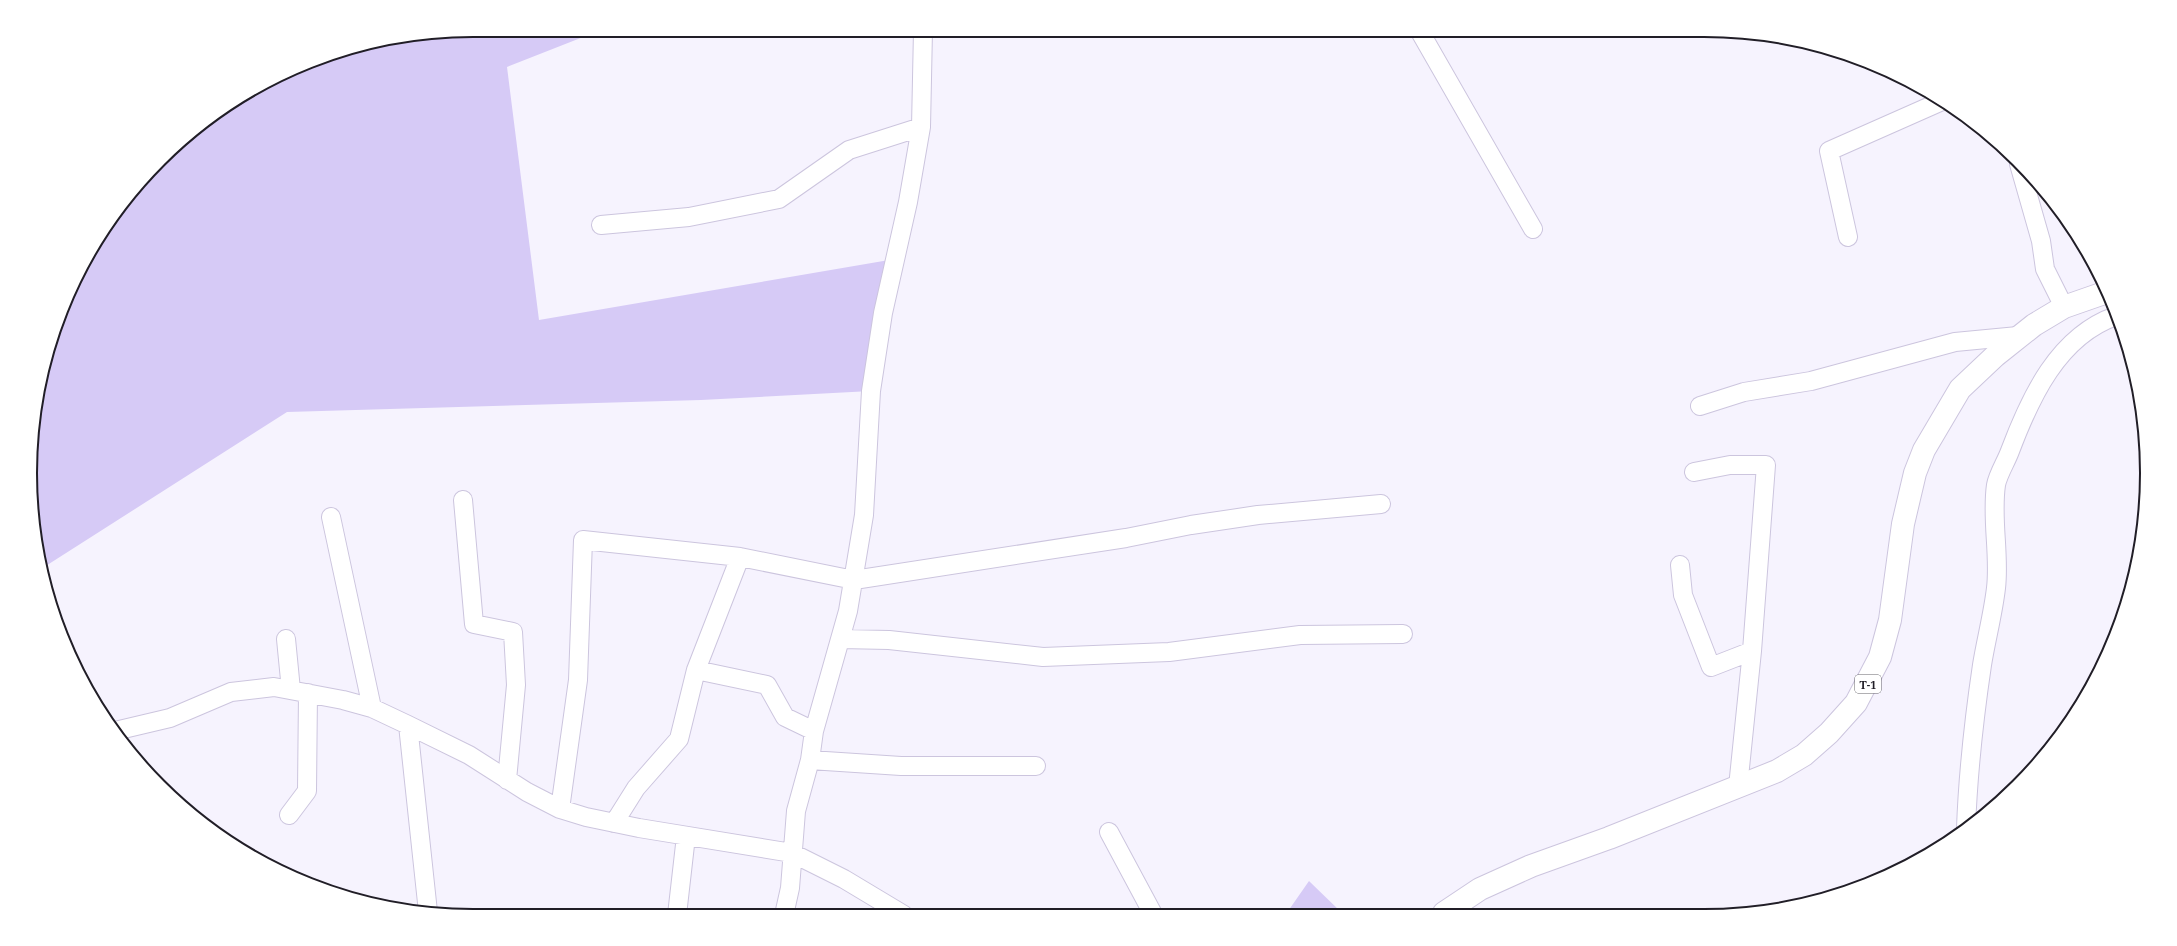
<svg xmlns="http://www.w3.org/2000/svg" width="2177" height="946" viewBox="0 0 2177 946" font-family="'Noto Serif',serif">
	<rect width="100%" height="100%" fill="#f6f3fe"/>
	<path fill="#d6caf6" d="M473,30H601L507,67L539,320L895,259L871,391L701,400L287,412L41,569L30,473L38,387L54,330L89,252L140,181L181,140L251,89L330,54L387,38Z
		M1309,881L1342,913L1286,914Z"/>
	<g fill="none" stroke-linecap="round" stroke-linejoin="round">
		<g stroke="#ccc5de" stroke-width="20">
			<path id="minor" d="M1419,30L1533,229
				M2019,164L2041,241L2045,269L2064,307
				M601,225L689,217L779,199L849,150L921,127
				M1848,237L1829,151L1942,101
				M1700,406L1744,392L1811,381L1955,342L2018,336
				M1694,472L1730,465H1766L1752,651L1738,787
				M463,500L474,624L513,632L516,685L507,780
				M331,517L372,708
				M1680,565L1683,595L1711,667L1752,651
				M286,639L291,690
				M840,639L889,640L1043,657L1169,652L1300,635L1403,634
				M696,670L767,685L785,717L814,731
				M408,725L428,912
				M115,731L170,718L231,692L274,687L343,700L372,708L408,725L469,755L527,792L560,809L586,817L639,828L792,853L844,879L904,915
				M810,760L901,766H1036
				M560,809L578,680L583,540L740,557
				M289,815L307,791L308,693
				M614,823L636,788L679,739L696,670L740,557L854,580L1126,538L1191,525L1258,515L1381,504
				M1966,828C1968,774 1974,719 1982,665C1986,640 1993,614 1996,588C2000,554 1991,519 1996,485C1998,474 2006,462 2010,451C2030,398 2058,336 2116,316
				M1109,832L1153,914
				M677,915L686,836
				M784,915L790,888L796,811L810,760L814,731L848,611L864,515L871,391L883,313L908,202L921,127L923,30"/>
		</g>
		<g stroke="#ccc5de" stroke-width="24">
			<path id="trunk" d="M1444,913L1480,889L1531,866L1609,838L1777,771L1804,755L1829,733L1856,703L1880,657L1890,620L1903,524L1915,473L1924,450L1960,389L1995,356L2034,325L2064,307L2107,292"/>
		</g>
		<use href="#minor" stroke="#fff" stroke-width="18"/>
		<use href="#trunk" stroke="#fff" stroke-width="22"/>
	</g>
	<g text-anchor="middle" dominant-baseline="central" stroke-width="3.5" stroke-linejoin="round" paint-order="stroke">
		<rect fill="#fff" stroke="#646268" stroke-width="1" x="1855" y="675" width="26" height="18" rx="3"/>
		<g font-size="11" font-weight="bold" fill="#211e27">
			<text x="1868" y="684">T-1</text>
		</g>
	</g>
	<path d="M0 0H2177V946H0ZM473 37H1704A436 436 0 0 1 2140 473V473A436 436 0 0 1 1704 909H473A436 436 0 0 1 37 473V473A436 436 0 0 1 473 37Z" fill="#fff" fill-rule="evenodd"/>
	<path fill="none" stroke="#211e27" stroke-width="2" d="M473 37H1704A436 436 0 0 1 2140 473V473A436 436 0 0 1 1704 909H473A436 436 0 0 1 37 473V473A436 436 0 0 1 473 37Z"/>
</svg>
